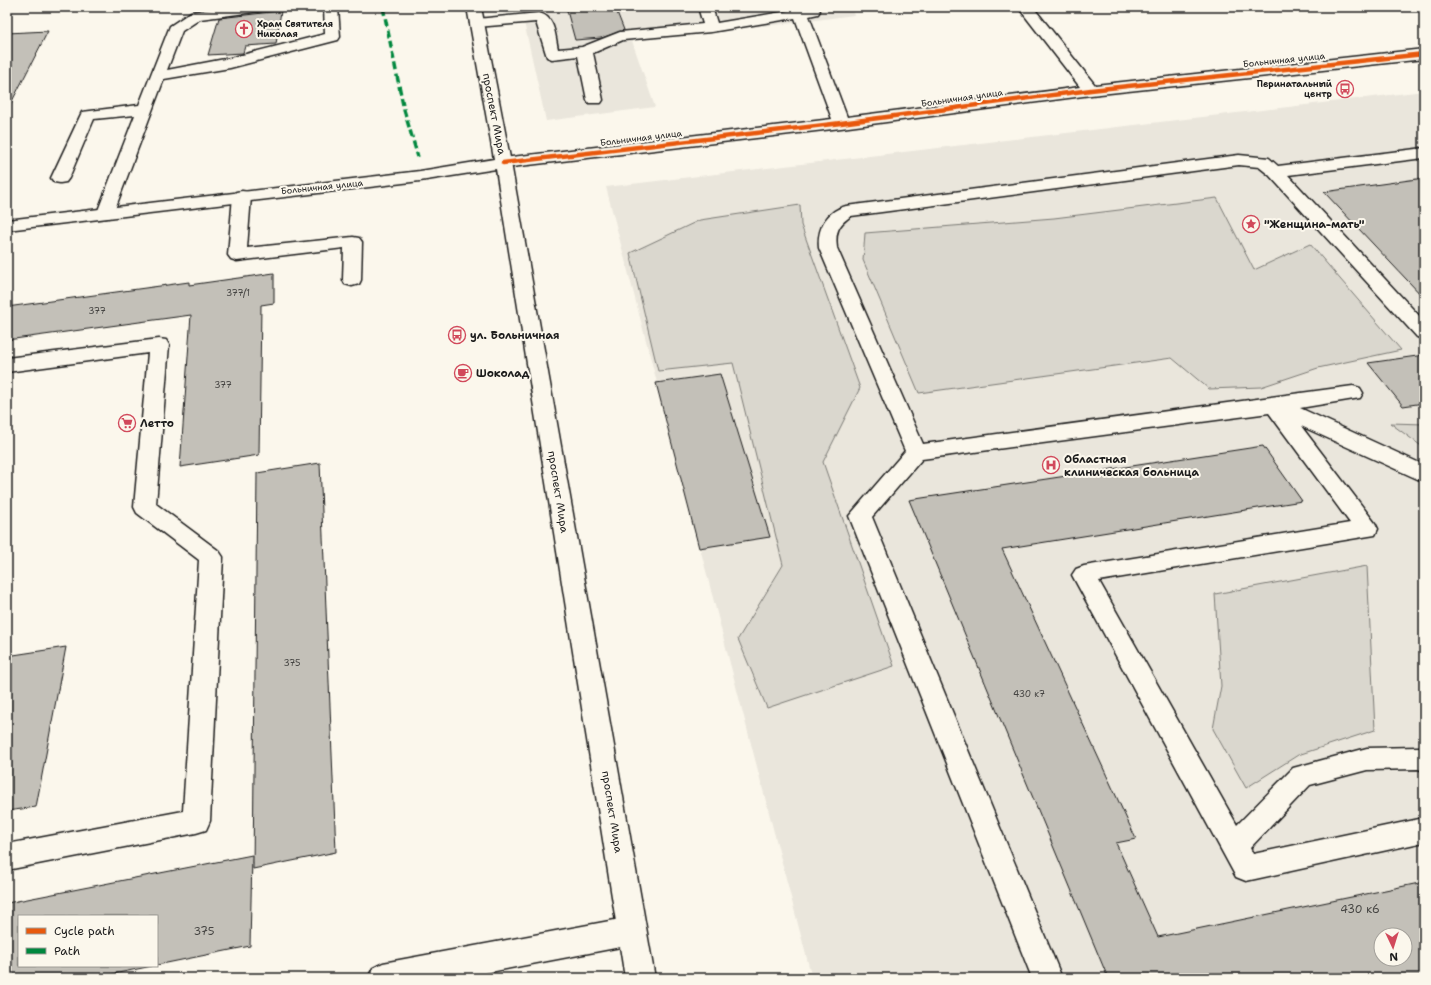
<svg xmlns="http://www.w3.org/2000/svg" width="1431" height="985" viewBox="0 0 1431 985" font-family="'Shantell Sans',sans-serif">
	<rect width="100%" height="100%" fill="#fbf7ec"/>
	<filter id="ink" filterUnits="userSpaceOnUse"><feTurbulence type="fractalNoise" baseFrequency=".025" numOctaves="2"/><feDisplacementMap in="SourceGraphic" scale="8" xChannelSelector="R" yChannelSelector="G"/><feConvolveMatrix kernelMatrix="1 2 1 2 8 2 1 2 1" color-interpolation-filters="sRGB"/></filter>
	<g filter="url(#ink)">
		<path fill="#eae6dc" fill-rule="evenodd" d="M533,7H850L854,15L794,23L631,38L655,107L546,121L522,13Z
			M1424,91V978H812L606,187ZM1381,935H1405V959H1381Z"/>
		<path fill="#dad7ce" stroke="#7b7a75" d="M1217,198L1254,270L1310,244L1401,350L1318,368L1261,387L1209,389L1172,358L919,393L863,260L865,233L1054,218Z
			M800,205L801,225L860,388L823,462L894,666L767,708L738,639L783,565L733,363L658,371L630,253L700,220Z
			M1390,423L1424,424V448Z
			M1367,566L1375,730L1298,755L1246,788L1213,729L1221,686L1215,594Z"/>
		<path fill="#c3c0b8" stroke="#1c1c1c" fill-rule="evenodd" d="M566,7H615L624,30L602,38L575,40Z
			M281,11L276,44L245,46L243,53L208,55L219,18Z
			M48,31L7,111V33Z
			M1424,178V298L1324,192Z
			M274,273V303L261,305L259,455L180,467L191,315L7,340V307L189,282V285Z
			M1424,355V403L1403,406L1368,363Z
			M720,374L770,537L699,548L656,383Z
			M1263,446L1302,501L1002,549L1136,839L1116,843L1158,937L1424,882V978H1108L909,500ZM1381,935H1405V959H1381Z
			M320,463L336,852L253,869L257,473Z
			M66,647L36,807L7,811V656Z
			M252,855L250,946L157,965V916H19V966H152L94,978H7V903Z"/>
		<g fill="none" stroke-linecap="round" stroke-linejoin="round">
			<g stroke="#1c1c1c" stroke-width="3">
				<path id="minor" d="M226,7H268L266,10L261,11L200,19L182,31L167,70L230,58L325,34L324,7H338L340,37L338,40L230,68L164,79L112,217L106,218L100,217L97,213L135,115L94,119L69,178L66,182L60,183L54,182L51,178L82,112L139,105L170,26L191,12Z
					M698,7H712L717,23L811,7L818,8L820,11L818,14L809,16L847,117L1080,87L1018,7H1033L1095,85L1424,49V59L1091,95L841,128L503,168L497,167L495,163L497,159L503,158L832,119L795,18L711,32L623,40L593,53L603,100L601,103H589L587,100L578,56L552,59L547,57L536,22L477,27L472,26L470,23L472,20L477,19L539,13C555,17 555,35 558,49L582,47L620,32L703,24Z
					M1424,148V158L1288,175L1424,321V339L1417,337L1269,175L1259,167L1239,165L851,216C838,225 835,232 837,248L923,444L1353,386L1360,388L1363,393L1360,398L1300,408L1424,465V482L1301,426L1375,523L1378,529L1375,535L1099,581L1237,825L1293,768L1367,748L1419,747L1424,748V771L1418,769L1367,770L1310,785L1250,848L1253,854L1424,818V842L1246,881L1236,877L1072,575L1076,569L1084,566L1350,523L1269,413L922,459L872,517L1062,978H1032L849,516L905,451L819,248C817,229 826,211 846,206L1239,155L1269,158L1278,166Z
					M242,191L248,192L251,196L247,248L353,237L359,238L362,242L361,280L359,284L352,286L345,284L343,280L344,248L237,261L231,259L228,255L233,196L236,192Z
					M159,339L166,340L169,345L156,504L219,551L223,557L210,821L206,830L196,833L7,870V844L183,811L199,560L137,513L134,507L148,353L7,372V358Z
					M631,917L641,921L645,931L641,941L631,945L459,978H368L373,968L383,963Z"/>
			</g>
			<g stroke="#1c1c1c" stroke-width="3">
				<path id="major" d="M467,7H481L511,163L655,978H625L496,169L420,181L7,230V220L420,171L494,159Z"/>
			</g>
			<use href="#minor" fill="#fbf7ec" fill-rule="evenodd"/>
			<use href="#major" fill="#fbf7ec" fill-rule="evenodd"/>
			<path stroke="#00873e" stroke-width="3.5" stroke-dasharray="8 3.5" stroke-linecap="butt" d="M383,7L404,110L418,157"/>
			<g stroke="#fbf7ec" stroke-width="6">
				<path id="cycleway" d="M503,163L841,123L1091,90L1424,54"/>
			</g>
			<use href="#cycleway" stroke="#e8590c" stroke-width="4.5"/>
		</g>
	</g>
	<defs>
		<g id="church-ring" transform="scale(0.9)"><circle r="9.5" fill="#fbf7ec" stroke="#d1495b" stroke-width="1.5"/><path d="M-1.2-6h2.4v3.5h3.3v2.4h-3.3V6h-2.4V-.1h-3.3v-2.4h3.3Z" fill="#d1495b"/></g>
		<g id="bus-ring" transform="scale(0.9)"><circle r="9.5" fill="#fbf7ec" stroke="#d1495b" stroke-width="1.5"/><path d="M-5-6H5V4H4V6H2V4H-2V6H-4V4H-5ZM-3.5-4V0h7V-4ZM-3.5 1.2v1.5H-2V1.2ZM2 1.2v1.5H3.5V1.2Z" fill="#d1495b"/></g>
		<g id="sight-ring" transform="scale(0.9)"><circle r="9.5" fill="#fbf7ec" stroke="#d1495b" stroke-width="1.5"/><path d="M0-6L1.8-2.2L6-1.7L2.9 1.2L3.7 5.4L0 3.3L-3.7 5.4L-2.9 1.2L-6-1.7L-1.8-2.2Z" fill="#d1495b"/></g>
		<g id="cafe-ring" transform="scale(0.9)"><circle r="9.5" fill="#fbf7ec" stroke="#d1495b" stroke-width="1.5"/><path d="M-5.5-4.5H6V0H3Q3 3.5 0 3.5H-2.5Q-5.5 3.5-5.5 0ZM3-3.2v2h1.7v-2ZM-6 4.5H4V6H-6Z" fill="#d1495b"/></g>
		<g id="supermarket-ring" transform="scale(0.9)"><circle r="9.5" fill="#fbf7ec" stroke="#d1495b" stroke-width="1.5"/><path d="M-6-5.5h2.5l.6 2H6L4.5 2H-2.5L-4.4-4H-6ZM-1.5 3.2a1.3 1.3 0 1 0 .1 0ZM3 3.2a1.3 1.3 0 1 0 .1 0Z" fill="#d1495b"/></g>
		<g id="hospital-ring" transform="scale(0.9)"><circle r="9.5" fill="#fbf7ec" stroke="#d1495b" stroke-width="1.5"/><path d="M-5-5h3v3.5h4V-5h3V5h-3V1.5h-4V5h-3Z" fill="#d1495b"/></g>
	</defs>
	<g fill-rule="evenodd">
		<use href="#church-ring" x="244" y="29"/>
		<use href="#bus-ring" x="1345" y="89"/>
		<use href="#sight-ring" x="1251" y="224"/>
		<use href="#bus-ring" x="457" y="335"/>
		<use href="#cafe-ring" x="463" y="373"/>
		<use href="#supermarket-ring" x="127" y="423"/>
		<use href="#hospital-ring" x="1051" y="465"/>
	</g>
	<g text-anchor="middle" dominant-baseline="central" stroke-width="4" stroke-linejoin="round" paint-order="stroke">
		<g font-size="9" font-weight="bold" fill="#1c1c1c" stroke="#fbf7ec" text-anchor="start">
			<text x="257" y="24">Храм Святителя<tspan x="257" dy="10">Николая</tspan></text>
			<text x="1332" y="84" text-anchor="end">Перинатальный<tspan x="1332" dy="10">центр</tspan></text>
		</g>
		<g font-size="9" fill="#1c1c1c" stroke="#fbf7ec">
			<text transform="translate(1284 60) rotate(-6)">Больничная улица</text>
			<text transform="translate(962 98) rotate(-8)">Больничная улица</text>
			<text transform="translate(641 138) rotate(-7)">Больничная улица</text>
			<text transform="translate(322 187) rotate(-6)">Больничная улица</text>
		</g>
		<g font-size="9" fill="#464543">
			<text x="238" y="293">377/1</text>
			<text x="97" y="311">377</text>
			<text x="223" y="385">377</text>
			<text x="292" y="663">375</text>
			<text x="1029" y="694">430 к7</text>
		</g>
		<g font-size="11" fill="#1c1c1c" stroke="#fbf7ec">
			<text transform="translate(494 114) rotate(79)">проспект Мира</text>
			<text transform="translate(558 492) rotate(81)">проспект Мира</text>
			<text transform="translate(612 812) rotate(81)">проспект Мира</text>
		</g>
		<g font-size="11" font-weight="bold" fill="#1c1c1c" stroke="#fbf7ec" text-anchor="start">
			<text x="1264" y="224">"Женщина-мать"</text>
			<text x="470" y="335">ул. Больничная</text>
			<text x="476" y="373">Шоколад</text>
			<text x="140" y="423">Летто</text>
			<text x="1064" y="459">Областная<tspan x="1064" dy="13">клиническая больница</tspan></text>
		</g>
		<g font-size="11" fill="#464543">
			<text x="1360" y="909">430 к6</text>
			<text x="204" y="931">375</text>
		</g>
	</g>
	<rect width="1431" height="985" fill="none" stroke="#fbf7ec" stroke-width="24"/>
	<rect x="12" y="12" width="1407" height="961" fill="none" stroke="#1c1c1c" stroke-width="1.5" filter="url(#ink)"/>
	<rect x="18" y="915" width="140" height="52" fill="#fbf7ec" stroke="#a29f99"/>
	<rect x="26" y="928" width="20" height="6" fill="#e8590c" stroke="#a29f99"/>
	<text x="54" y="935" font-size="12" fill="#1c1c1c">Cycle path</text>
	<rect x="26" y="948" width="20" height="6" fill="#00873e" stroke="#a29f99"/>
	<text x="54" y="955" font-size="12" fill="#1c1c1c">Path</text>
	<g transform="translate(1393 947) rotate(176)"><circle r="19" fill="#fbf7ec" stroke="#a29f99"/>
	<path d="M0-3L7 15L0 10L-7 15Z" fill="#d1495b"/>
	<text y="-6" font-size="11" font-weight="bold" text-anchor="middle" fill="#1c1c1c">N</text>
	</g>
</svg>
